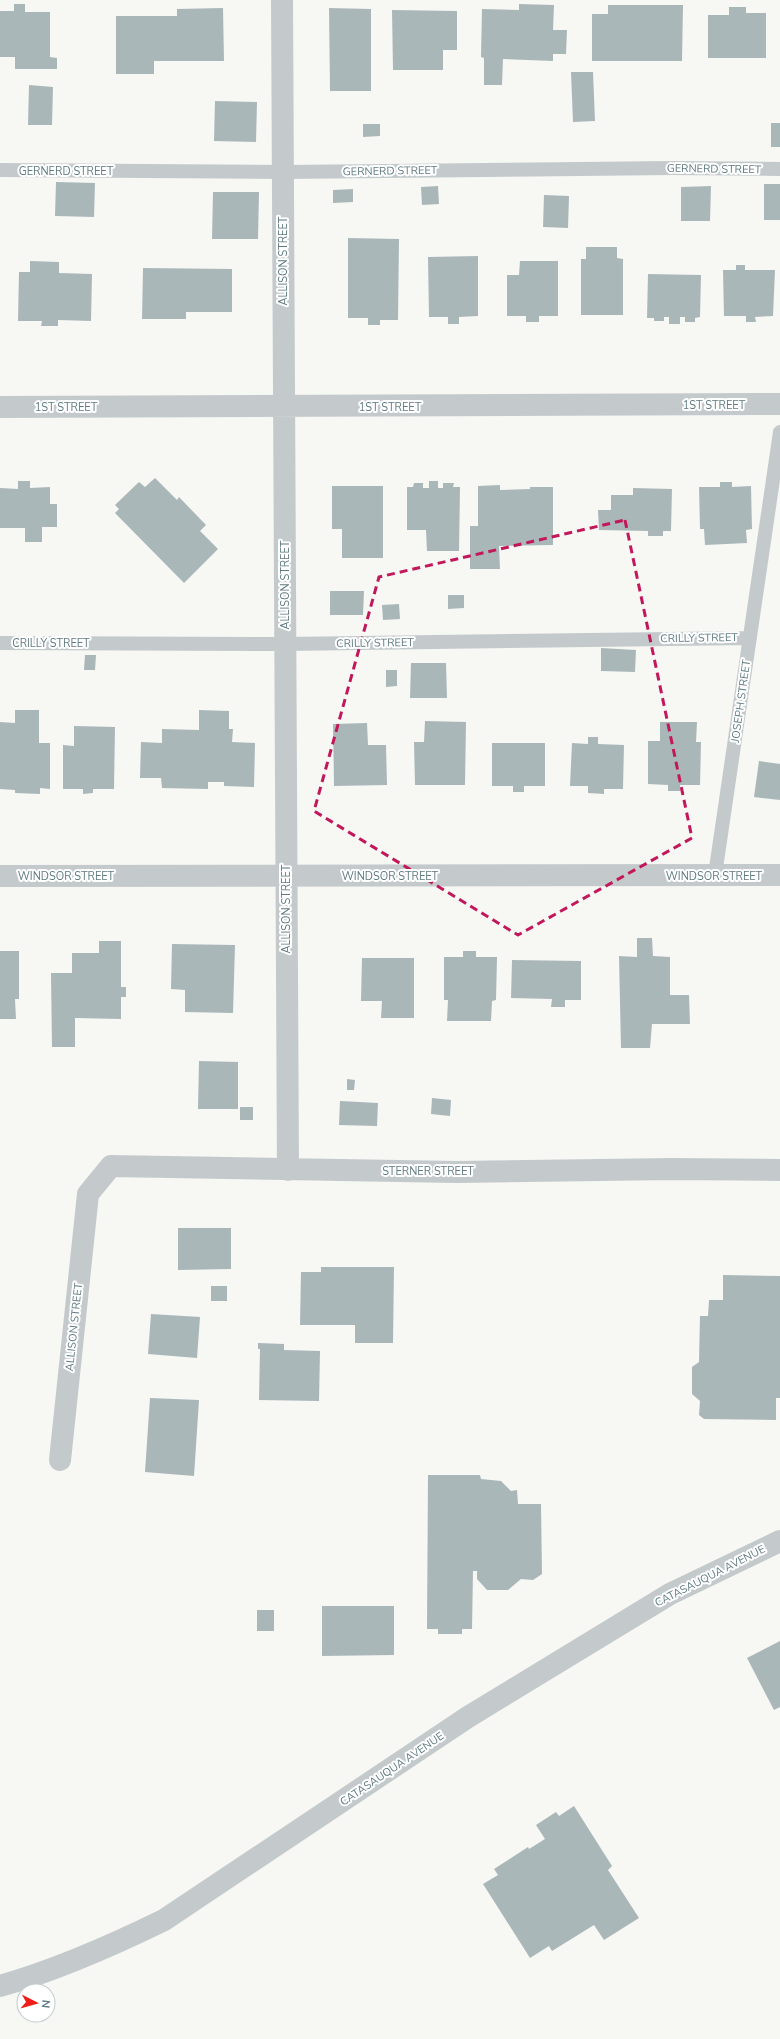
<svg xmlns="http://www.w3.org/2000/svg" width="780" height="2039" viewBox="0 0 780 2039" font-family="'Nunito Sans',sans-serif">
	<rect width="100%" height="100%" fill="#f7f7f4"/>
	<path fill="#aab7b9" d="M14,4H25V12H50V57L57,58V69H15V57H0V11H14Z
		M519,4L554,5L553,30H567L566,54H553V61L503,59L502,85H484V58L481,57L482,9L519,10Z
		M608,5H683L682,61H592V14H608Z
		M729,7H746V13H766V58H708V15H729Z
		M223,8L224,61H154V74H116V16H177V9Z
		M329,8L371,9V91H330Z
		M392,10L457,11V50H443V70H393Z
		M571,72H593L595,121L573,122Z
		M29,85L53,87L52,125H28Z
		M215,101L257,102L256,142L214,141Z
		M771,123H780V147H771Z
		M363,124H380V136L363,137Z
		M56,182L95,183L94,217L55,216Z
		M764,184H780V220H764Z
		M438,186L439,204L422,205L421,187Z
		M711,186L710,221H681V187Z
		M353,189V202L333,203V190Z
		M213,192H259L258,239H212Z
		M544,195L569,196L568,228L543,227Z
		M348,238L399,239L398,320H380V325H368V318H348Z
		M586,247H617V258L623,259V315H581V259H586Z
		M478,256V316L459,317V324H448V317H429L428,257Z
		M30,261L59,262V273L92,274L91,321L58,320V326H41L42,321H18L19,272H30Z
		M520,261H558V316H539V322H526V316H507V275H519Z
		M736,265H745V270H775L773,316L755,317L756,322H746V316H724L723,270H736Z
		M143,268L232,269V312H186V319H142Z
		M648,274L701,275L700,317L695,318V322H685V317H680V324H669V317H664V321H654V318H647Z
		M155,478L177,500L179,497L206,525L200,531L218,549L184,583L115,513L119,509L115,505L139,482L145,487Z
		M18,481H30V488L50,487V504H57V527H42V542H25V528H0V488L18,489Z
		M429,481H438V488H443V483H454L453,487H460L459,551H427L426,530H407V487H413L414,483H423V488H429Z
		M720,482H732V487L751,486L752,529L746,530L747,543L705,545L704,529H700L699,487H720Z
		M500,485V490L530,489V487H553V545L499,546L500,569H470V526H478V486Z
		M332,486H383V558H342V529H332Z
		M633,488L672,489L671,531H663V536H648V531L599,530L598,510H611V495H633Z
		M330,591H364L363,615H330Z
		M448,595H464V608L448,609Z
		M399,604L400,619L383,620L382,605Z
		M601,648L636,650L635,672L601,671Z
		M85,655H96L95,670H84Z
		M411,663H446L447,698H410Z
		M386,670H397V686L386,687Z
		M15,710H39V743H50V789L40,788V794L15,793V790L0,789V722L15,723Z
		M199,710L229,711V729H233L232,742L255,743L254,787L224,786V782H208V789L162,788L161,778H140L141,742L162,743V729L199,730Z
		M425,721L466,722L465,785H415L414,742H424Z
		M660,722H697L696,742H701L700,785H680V791H668V785L648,784V741H660Z
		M367,723L368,745H386L387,785L334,786L333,724Z
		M74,726L115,727L114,789H93V793L83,794V789H63V745L74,746Z
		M588,737H598V744L624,745L623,789H604V794L588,793V786H570L572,743L588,744Z
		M492,743H545V786H524V792H513V786H492Z
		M759,761L780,764V800L754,797Z
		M637,938H652L653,956L670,957V995H689L690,1024H652L650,1048H621L619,956L637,957Z
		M99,941H121V987H126V997H121V1019L75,1018V1047H52L51,973H72V953H99Z
		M172,944L235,945L233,1013L185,1012V990L171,989Z
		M0,951H19V999H15L16,1019H0Z
		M463,951H476V957H497L496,1000L492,1001L491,1021H447L448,1000H444V957H463Z
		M362,958H414V1018H381L382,1001H361Z
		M512,960L581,961V1000H565V1007H551L552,999L511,998Z
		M199,1061L238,1062V1109H198Z
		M347,1079L355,1080L354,1090H347Z
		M432,1098L451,1100L450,1116L431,1114Z
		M340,1101L378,1103L377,1126L339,1125Z
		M240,1107H253V1120H240Z
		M178,1228H231V1269L178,1270Z
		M321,1267H394L393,1343H355V1325H300L301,1272H321Z
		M723,1275L780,1276V1398H776V1420L704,1419L699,1415L700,1401L692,1394V1367L699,1362L700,1316H708L709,1300H723Z
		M211,1286H227V1301H211Z
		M151,1314L200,1317L197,1358L148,1354Z
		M258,1343L284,1344V1350L320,1351L319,1401L259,1400L260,1349H258Z
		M150,1398L199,1400L194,1476L145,1472Z
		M428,1475H480L481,1479L501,1481L511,1491L517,1490L518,1504H541L542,1574L533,1580L521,1579L508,1590H487L477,1579V1571H473L472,1629H462V1634H438V1629H427Z
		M322,1606H394V1655L322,1656Z
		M257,1610H274V1631H257Z
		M780,1641V1707L774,1710L747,1658Z
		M574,1806L612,1866L608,1870L639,1918L604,1940L594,1925L552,1951L549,1946L530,1958L483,1884L498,1875L494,1869L528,1847L529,1849L545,1839L536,1825L556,1812L559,1816Z"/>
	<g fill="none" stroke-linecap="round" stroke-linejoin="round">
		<path stroke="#c4cacc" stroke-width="14" d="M0,170L283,172L672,168L780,169
			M0,643L285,644L750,638
			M715,875L780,432"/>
		<path stroke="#c4cacc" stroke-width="22" d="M282,0L288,1170
			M0,407L780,404
			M0,876L780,875
			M60,1460L88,1194L111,1166L456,1172L672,1169L780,1170
			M0,1986C57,1970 111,1946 164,1920L468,1717L670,1594L780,1541"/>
	</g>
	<path fill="none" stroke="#c2185b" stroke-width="3" stroke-dasharray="8 5" stroke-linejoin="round" d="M625,520L692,838L518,935L314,811L379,577Z"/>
	<g text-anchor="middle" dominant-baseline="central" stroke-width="4" stroke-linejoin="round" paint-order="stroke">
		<g font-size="11" fill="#5f7a81" stroke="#fff">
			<text transform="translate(714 169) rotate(1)">GERNERD STREET</text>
			<text x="66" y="171">GERNERD STREET</text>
			<text transform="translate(390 171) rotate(-1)">GERNERD STREET</text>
			<text transform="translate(283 261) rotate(-90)">ALLISON STREET</text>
			<text x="714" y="405">1ST STREET</text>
			<text x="66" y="407">1ST STREET</text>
			<text x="390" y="407">1ST STREET</text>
			<text transform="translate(285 585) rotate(-90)">ALLISON STREET</text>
			<text transform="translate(699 638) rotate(-1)">CRILLY STREET</text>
			<text x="51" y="643">CRILLY STREET</text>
			<text transform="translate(375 643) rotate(-1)">CRILLY STREET</text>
			<text transform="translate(741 701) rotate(-82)">JOSEPH STREET</text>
			<text x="66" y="876">WINDSOR STREET</text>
			<text x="390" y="876">WINDSOR STREET</text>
			<text x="714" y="876">WINDSOR STREET</text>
			<text transform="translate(286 909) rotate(-90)">ALLISON STREET</text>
			<text x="428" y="1171">STERNER STREET</text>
			<text transform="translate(74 1327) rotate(-84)">ALLISON STREET</text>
			<text transform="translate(710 1576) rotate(-27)">CATASAUQUA AVENUE</text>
			<text transform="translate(392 1769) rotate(-34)">CATASAUQUA AVENUE</text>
		</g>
	</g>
	<g transform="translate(36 2003) rotate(96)"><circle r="19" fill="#ffffff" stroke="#bfcacd"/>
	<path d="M0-3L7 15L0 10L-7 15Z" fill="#f21d19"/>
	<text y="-6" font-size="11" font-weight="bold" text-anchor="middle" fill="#5f7a81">N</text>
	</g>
</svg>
